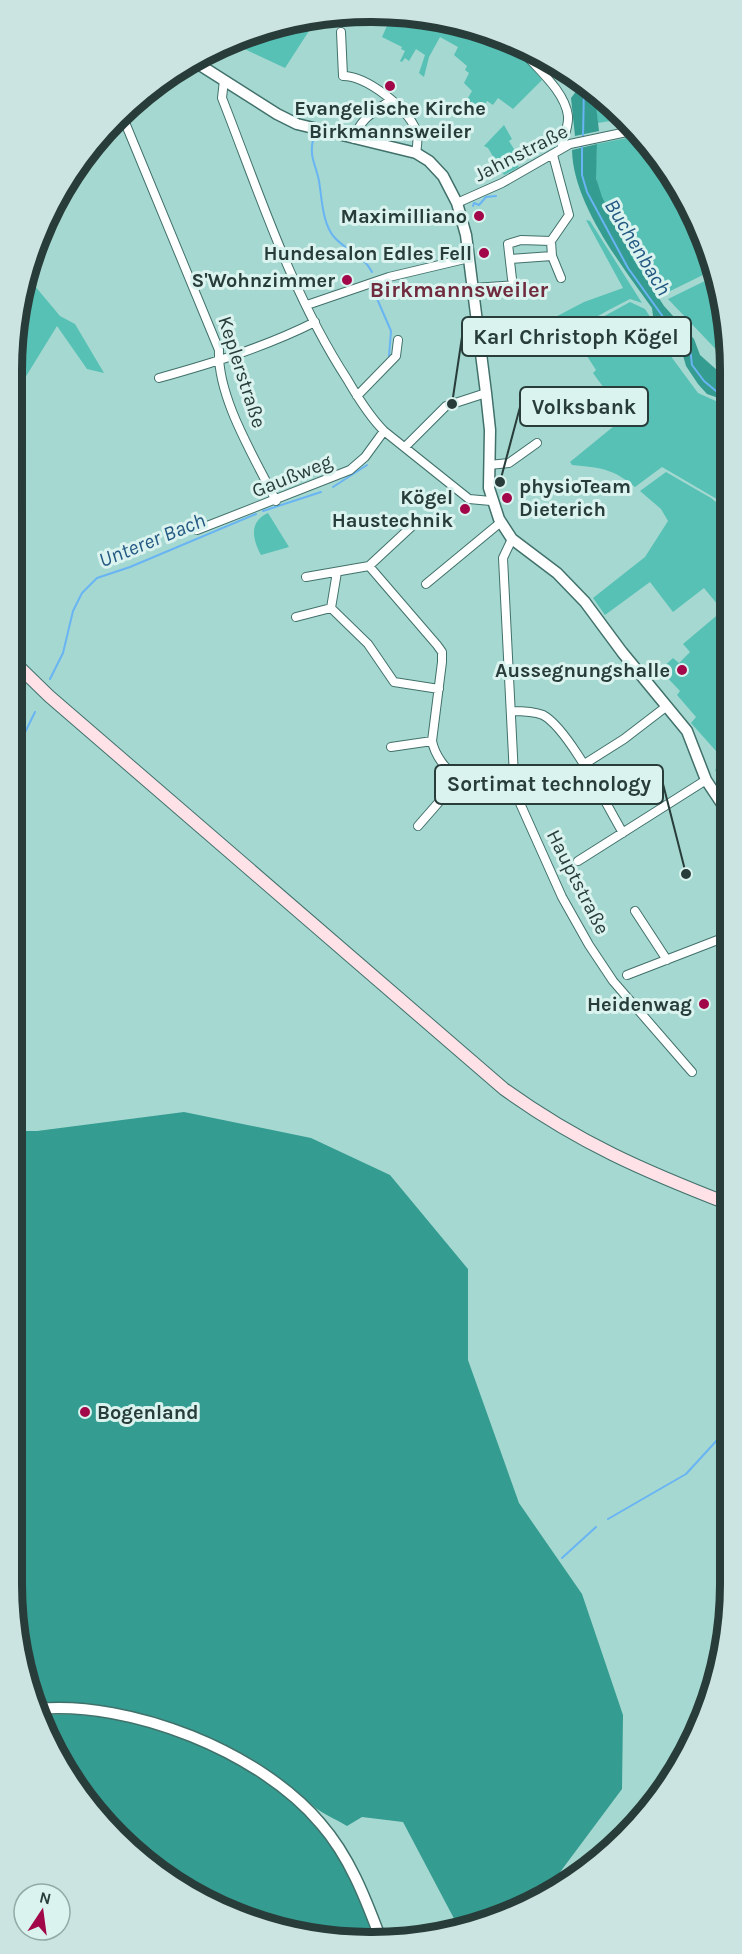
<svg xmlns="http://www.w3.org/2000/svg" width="742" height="1954" viewBox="0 0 742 1954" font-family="Karla,sans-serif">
	<rect width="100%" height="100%" fill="#a5d8d1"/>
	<path fill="#57c1b5" d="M318,17L285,68L236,45Z
		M390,19L464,24L513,45L542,80L513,109L498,98L493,105L487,101L479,113L465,103L472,91L464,83L469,73L465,70L467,66L454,55L458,47L440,37L429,57L424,77L419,73L425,55L416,49L409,61L405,58L402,62L400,61L405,51L401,49L402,47L382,37Z
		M594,96L623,119L598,123Z
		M504,125L512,139L509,141L517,154L512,158L519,167L504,175L488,148L484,146Z
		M641,135L693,213L711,271L658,297C639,272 599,207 596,177C595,166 597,155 597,144Z
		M586,220L590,221L642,303L630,299C600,314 572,330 546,351L541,336L546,332L544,323L584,302L623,288Z
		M713,277L727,324V361L668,299Z
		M24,281L34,285L60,316L75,324L104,373L87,369L57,326L12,399V371Z
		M630,302L645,309L670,348L667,351L698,393L727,406V505L662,467L635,487C612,468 601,468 572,465L570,462L625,417L593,373L596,370L585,353L590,348L583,336L558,354L555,350L601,318Z
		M666,472L711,498L727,511L728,597L718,605L704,588L673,612L650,582L605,615L593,598L645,557L668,521L661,509L640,491Z
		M268,513L289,547L261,555C253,540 248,522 268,513Z
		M728,606V789L715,770L724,760L691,723L696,717L677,695L680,691L660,670L673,658L679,663L690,652L683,644Z"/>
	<path fill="#359c91" d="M581,85L595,96L599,131L575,136L571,98Z
		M597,144L596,178L602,197L632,257L664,306L694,339L700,355L727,379V401L707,394L698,384L686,366L682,352L653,316L652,308C622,266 573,204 572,150Z
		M184,1112L311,1138L390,1175L468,1269V1360L519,1503L582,1594L623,1715L622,1789L546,1891L459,1928L403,1822L362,1817L347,1826C336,1819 322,1814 312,1805C295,1792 280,1777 261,1765C193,1721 115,1703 34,1703L31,1699L12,1583V1131H37Z
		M41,1715C120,1708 222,1745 284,1794C304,1810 321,1831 336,1851C354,1876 366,1910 379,1937L324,1939L192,1894L101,1819Z"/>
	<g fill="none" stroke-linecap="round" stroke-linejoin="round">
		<path stroke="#69b4f3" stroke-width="2" d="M583,137L584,87
			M313,140C309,157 316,165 319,181C322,198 322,224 335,238C347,251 363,255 372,272
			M582,143V175L587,192L628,268L671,328L684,338L690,347L692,365L704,381L716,391L727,393
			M473,206L474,203L479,205L486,197L496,196
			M375,294L391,331L389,356
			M333,487L367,465
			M263,511L321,492
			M50,679L63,653L73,611L82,593L97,578L130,567L256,514
			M12,759L35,712
			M608,1519L686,1474L730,1426
			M562,1558L596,1527"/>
		<g stroke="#41716b" stroke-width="10">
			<path id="minor" d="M341,32L343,76C367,76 407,108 416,130C419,137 417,146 416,153
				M519,47C534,66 565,90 568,116C569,126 563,139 561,149
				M224,80L222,98C259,192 291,293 347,379C358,398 369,416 384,431L469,499L491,501
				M124,120L219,350C217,398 255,458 276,501
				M354,139C360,118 374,112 391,100
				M553,155L569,215L551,241L552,256L561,278
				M457,203L502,183L570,144L636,130
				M510,259L552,256
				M512,279L508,244L521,240L551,241
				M473,288L516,285
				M307,305L389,277L469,258
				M159,378C213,363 265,347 315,322
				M357,396L396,356L398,340
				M405,447L446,406L486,393
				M489,465L509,463L537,443
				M197,530L350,470L365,457L384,431
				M512,539L503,558L514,776L519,801L562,897L589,945L613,981L692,1072
				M369,566L411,527
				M337,572L331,608L368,644L394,682L439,689
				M306,577L369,566L437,645L442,652V662L432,741C435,756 446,770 459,779
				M426,584L501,522
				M296,617L331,608
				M511,711C521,711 533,711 543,715C569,729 607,806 623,833
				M391,747L432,741
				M583,765L624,739L667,706
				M418,826L459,779L466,780L514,776
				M578,861L706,780
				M635,911L667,960
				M627,975L728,936"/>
		</g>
		<g stroke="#41716b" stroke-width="13">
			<path id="tertiary" d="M192,60L277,114L297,124L416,153L429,161L443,176L457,203L466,235L486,393L490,430L489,488L499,519L512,539L557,573L585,602L622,652L687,731L706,780L728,813
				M37,1709C130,1700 261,1752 321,1824C349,1856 365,1897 380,1937"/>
		</g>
		<g stroke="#41716b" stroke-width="14">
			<path id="secondary" d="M12,660L49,696L504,1089C579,1143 644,1171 729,1204"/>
		</g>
		<use href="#minor" stroke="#fff" stroke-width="8"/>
		<use href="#tertiary" stroke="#fff" stroke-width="10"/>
		<use href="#secondary" stroke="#fee2e8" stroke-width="12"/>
	</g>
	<g fill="#a10749" stroke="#daf3ef" stroke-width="2">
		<circle cx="390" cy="86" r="6"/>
		<circle cx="479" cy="216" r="6"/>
		<circle cx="484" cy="253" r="6"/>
		<circle cx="347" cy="280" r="6"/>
		<circle cx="507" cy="498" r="6"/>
		<circle cx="465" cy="509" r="6"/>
		<circle cx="682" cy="670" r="6"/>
		<circle cx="704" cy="1004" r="6"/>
		<circle cx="85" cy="1412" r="6"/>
	</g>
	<g text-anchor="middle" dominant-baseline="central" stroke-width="6" stroke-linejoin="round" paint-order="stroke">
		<g font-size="20" font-weight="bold" fill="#283d3a" stroke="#daf3ef" text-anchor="end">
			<text x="390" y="108" text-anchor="middle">Evangelische Kirche<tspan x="390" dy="23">Birkmannsweiler</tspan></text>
			<text x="467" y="216">Maximilliano</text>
			<text x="472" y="253">Hundesalon Edles Fell</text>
			<text x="335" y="280">S'Wohnzimmer</text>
			<text x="519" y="486" text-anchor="start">physioTeam<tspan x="519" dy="23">Dieterich</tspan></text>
			<text x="453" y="497">Kögel<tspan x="453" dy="23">Haustechnik</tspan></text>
			<text x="670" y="670">Aussegnungshalle</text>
			<text x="692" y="1004">Heidenwag</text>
			<text x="97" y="1412" text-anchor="start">Bogenland</text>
		</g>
		<g font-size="20" fill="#283d3a" stroke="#daf3ef">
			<text transform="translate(521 153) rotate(-27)">Jahnstraße</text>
			<text transform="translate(242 372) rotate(72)">Keplerstraße</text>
			<text transform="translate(292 476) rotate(-22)">Gaußweg</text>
			<text transform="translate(578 882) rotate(63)">Hauptstraße</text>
		</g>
		<g font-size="21" font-style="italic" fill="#235882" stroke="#daf3ef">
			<text transform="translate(638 247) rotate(59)">Buchenbach</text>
			<text transform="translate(152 540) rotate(-22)">Unterer Bach</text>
		</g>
		<g font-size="22" font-weight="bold" fill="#702b3e" stroke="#daf3ef">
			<text x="459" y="290">Birkmannsweiler</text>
		</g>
	</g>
	<path d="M0 0H742V1954H0ZM370 22H372A348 348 0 0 1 720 370V1584A348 348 0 0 1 372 1932H370A348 348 0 0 1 22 1584V370A348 348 0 0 1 370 22Z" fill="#cce4e1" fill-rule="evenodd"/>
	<path fill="none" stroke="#283d3a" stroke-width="8" d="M370 22H372A348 348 0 0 1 720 370V1584A348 348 0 0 1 372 1932H370A348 348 0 0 1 22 1584V370A348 348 0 0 1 370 22Z"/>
	<path fill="none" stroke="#283d3a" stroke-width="2" d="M452 404L462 337M500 482L520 407M686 874L663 784"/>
	<g fill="#283d3a" stroke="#daf3ef" stroke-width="2">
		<circle cx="452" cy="404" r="6"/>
		<circle cx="500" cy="482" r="6"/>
		<circle cx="686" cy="874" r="6"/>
	</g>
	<g fill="#daf3ef" stroke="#283d3a" stroke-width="2">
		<rect x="462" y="317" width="229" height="39" rx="6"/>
		<rect x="520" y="387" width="128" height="39" rx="6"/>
		<rect x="435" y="765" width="228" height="39" rx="6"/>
	</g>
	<g font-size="21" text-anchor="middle" font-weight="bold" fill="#283d3a">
		<text x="576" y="344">Karl Christoph Kögel</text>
		<text x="584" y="414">Volksbank</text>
		<text x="549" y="791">Sortimat technology</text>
	</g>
	<g transform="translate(42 1912) rotate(13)"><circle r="28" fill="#daf3ef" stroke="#93aaa7" stroke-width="1.5"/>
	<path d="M0-4.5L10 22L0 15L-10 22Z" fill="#a10749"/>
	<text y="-9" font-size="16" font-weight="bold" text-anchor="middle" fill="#283d3a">N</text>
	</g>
</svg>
